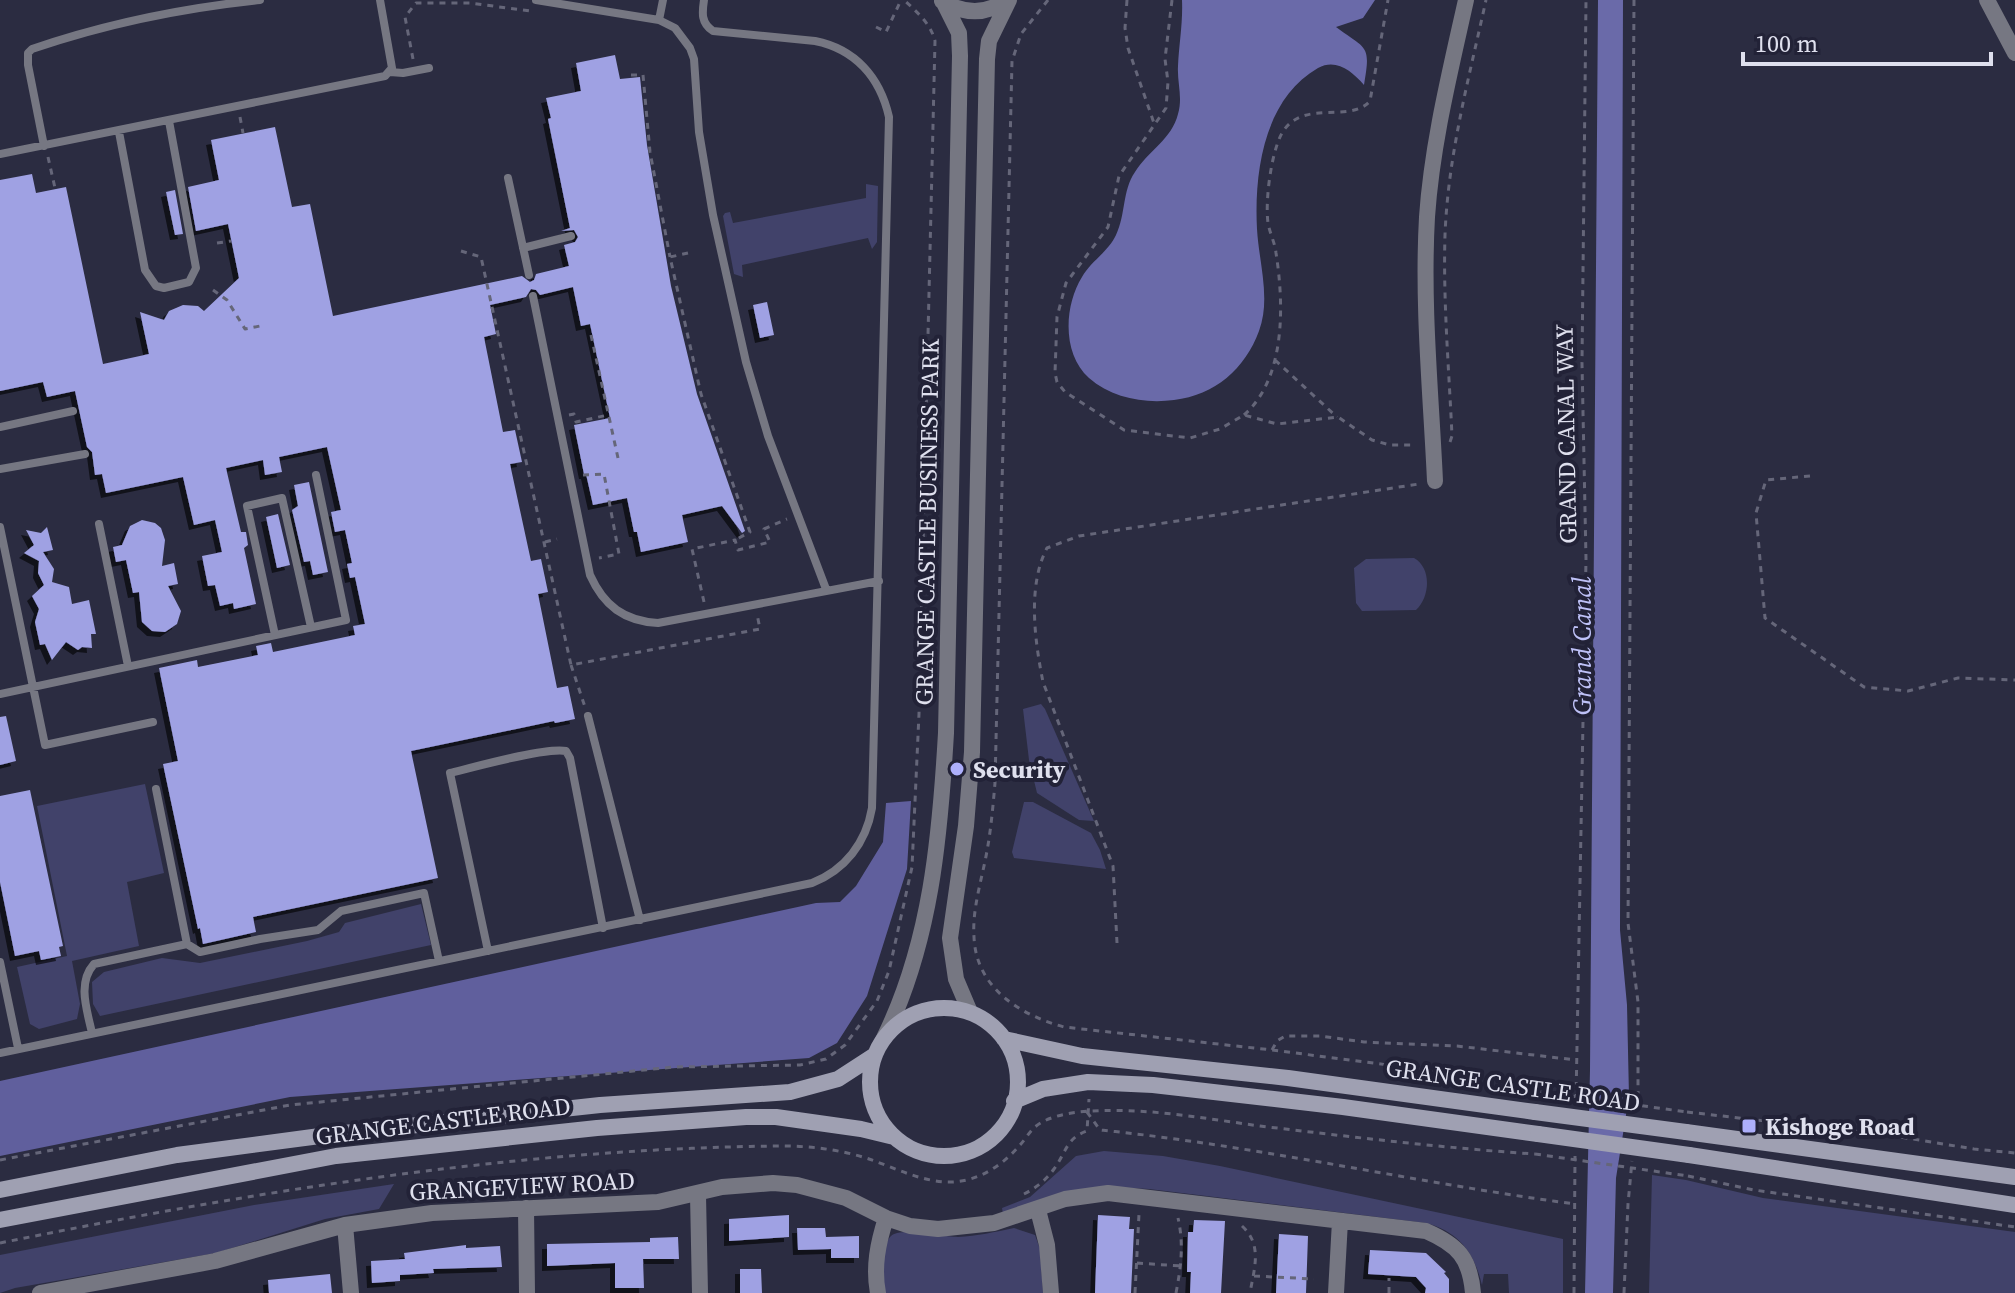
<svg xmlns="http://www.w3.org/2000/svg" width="2015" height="1293" viewBox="0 0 2015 1293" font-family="'Source Serif 4',serif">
	<defs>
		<filter id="shadow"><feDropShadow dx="-5" dy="5" stdDeviation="0" flood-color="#0009"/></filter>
	</defs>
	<rect width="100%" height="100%" fill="#2b2c41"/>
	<path fill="#41426a" d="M866,184L878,186L877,242L872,249L868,238L742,265L743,277L734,274L723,216L725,213L730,212L733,223L866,198Z
		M1414,558C1432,568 1430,597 1416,610L1362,611L1356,603L1354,568L1366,559Z
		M1041,704L1045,709L1094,821L1079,820L1037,793L1029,760L1023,709Z
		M145,784L164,873L127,882L139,946L72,961L80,1004L77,1019L39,1029L30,1024L17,967L67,956L37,806Z
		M1024,802H1033L1091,833L1100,850L1106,869L1014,858L1012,852Z
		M421,904L431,945L100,1016L93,1004L92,982L104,972L162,958L200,963L307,941L339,932L345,923Z
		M1104,1151L1163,1156L1220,1166L1563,1239V1293H1509L1508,1274H1484L1482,1285C1474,1252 1459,1232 1426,1223L1149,1189L1114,1187L1003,1214L1002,1208L1030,1197L1076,1156Z
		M1652,1175L1686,1180L1763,1198L2015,1232V1293H1649Z
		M394,1184L379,1209L325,1219L216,1253L15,1288L0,1293V1255L254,1205Z
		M1014,1228L1035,1235L1040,1249L1043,1293H884C884,1278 880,1249 890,1237C899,1226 943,1237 958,1237C977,1236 995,1232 1014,1228Z"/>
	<path fill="#605f9d" d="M911,801L907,869L867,996L837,1043L809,1058L290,1097L0,1156V1081L816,903L840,902L856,886L883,842L886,803Z"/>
	<path fill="#6a6aa9" d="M1182,0H1375L1363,18L1336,27C1367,50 1371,44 1364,85C1352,71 1336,58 1318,68C1264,99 1254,172 1257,229C1259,263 1271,299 1259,331C1245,369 1215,395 1174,400C1145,404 1112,398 1089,378C1062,354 1064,306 1082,277C1091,261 1108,252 1116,235C1126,214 1122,191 1135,172C1148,151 1172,139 1178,114C1183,97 1177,83 1178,66C1179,44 1183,23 1182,0Z
		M1598,0H1623L1620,930L1627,1005L1629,1096L1616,1178L1613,1293H1585L1590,1070Z"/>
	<path fill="#9fa1e3" filter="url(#shadow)" d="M615,55L620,79L640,77L647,145L671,286L697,394L745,531L742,533L722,506L682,515L688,542L641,552L637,532H634L627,498L593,505L586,474H584L574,425L610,418L590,324L581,326L573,287L540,295L536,290L531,289L526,297L490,305L496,334L484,337L503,432L515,430L522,462L510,464L531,561L541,559L548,592L538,594L557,688L568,686L575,719L555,723L554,721L411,751L438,878L253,917L256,932L203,944L200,928L198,929L163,764L178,761L159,668L197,660L198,667L258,655L256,646L271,643L273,652L355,635L353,626L365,624L355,577L350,578L347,564L352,563L345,530L335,532L331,512L341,510L327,447L279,457L282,472L265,475L263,460L226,468L241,532H246L248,545L244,548L256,604L234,609L233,603L220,606L215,585L208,586L202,556L222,552L215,520L194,525L183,477L106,493L102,474L95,475L92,452L87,447L75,391L47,397L43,382L0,391V180L32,174L36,193L66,187L103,364L149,354L140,312L164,320L169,311L183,305L198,306L204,311L239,278L228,224L196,231L188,187L219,180L211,140L275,127L292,207L310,204L333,316L522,276L530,282L534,280L536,274L569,266L564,245L575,242L578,237L574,230L561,231L570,228L548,119L551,118L546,98L581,91L576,63Z
		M175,190L183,234L175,235L166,192Z
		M767,302L774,335L760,338L753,305Z
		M309,482L328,572L313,575L310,561L304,562L292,510L298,506L294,485Z
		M278,514L290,565L277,568L266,517Z
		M142,520L155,523L161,528L165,540L162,566L174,563L178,584L168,586L181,611L177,624L165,632L152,631L142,622L139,592L133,593L126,560L116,562L113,547L122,545L130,526Z
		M47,527L53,550L43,552L54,569L52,582L69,587L72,604L89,600L96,634H91L92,648L82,647L78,650L66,642L52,660L45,644L40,645L35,622L39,609L32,596L44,585L38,573L39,561L24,553L34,545L26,530L41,533Z
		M6,716L16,761L0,765V717Z
		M30,790L63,946L59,947L61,956L41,960L39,951L15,956L0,882V796Z
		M789,1215V1237L729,1241V1219Z
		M1098,1215L1130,1217L1129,1229H1134L1131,1293H1095Z
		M1194,1220L1225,1221L1221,1293H1190L1191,1272H1187L1188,1232H1193Z
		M797,1228H825L826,1237L859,1236V1258H831V1249L798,1250Z
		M1279,1234L1308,1236L1306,1293H1276Z
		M678,1237L679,1259H643L644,1288H615V1263L547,1266V1244L650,1242V1238Z
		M466,1245V1248L500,1246L502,1267L433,1269L434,1273L400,1275V1281L372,1283L371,1261L405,1259L404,1253Z
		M1370,1250L1426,1253L1446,1272L1444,1273L1449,1279V1293H1425L1426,1288L1416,1277L1368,1274Z
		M740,1269H761L762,1293H740Z
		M330,1274L332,1293H269L268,1280Z"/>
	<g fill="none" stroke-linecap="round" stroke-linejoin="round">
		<path stroke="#656679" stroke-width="3" stroke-dasharray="6 6" stroke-linecap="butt" d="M1048,0L1021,34L1012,61L995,783C993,806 991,829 987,851C982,879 972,909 974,937C976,988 1020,1015 1064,1027L1272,1050L1450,1073L1535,1091
			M1127,0L1125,28L1128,48L1155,126
			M1172,0L1165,59L1168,82L1166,108L1119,176L1108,227L1066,283L1057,317L1055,373L1057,382L1065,392L1124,430L1190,438L1220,429L1244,415L1277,424L1338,417L1372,440L1390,445H1416
			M1634,0L1628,923L1638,1002V1110
			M876,27L886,32L901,0
			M413,59L405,17L416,3H470L530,11
			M631,75H643L650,152L670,257
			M240,117L243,133
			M48,157L55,188
			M217,243L231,241
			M461,251L481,257L571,665L760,629L757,614
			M688,253L670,257L701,394L750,532L735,540
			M213,290L227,300L245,329L260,326
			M591,335L618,458
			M1275,360L1337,417
			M569,415L574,414L576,422L608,415
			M1244,415C1286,378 1284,304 1276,253C1275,243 1270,234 1268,223C1265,201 1271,153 1282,133C1303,98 1350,124 1370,101L1388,0
			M1450,442L1452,436C1449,369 1443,302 1445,235C1448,155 1469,78 1486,0
			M583,475L604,474L619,554L599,558
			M1810,476L1766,480L1756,513L1765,618L1864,687L1908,691L1958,678L2015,680
			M545,542L557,539
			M704,602L692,549L735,540L738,550L770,542L764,529L787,519
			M571,665L585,707
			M1117,943L1113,866L1043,682C1035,642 1027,586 1047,548L1079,536L1419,484
			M1272,1050L1277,1041L1285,1036H1320L1364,1042L1457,1046L1576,1060
			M1576,1100L1586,559L1582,363L1586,0
			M1087,1112L1100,1130C1259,1146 1416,1183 1575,1204
			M1687,1112L1888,1135L1974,1149L2015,1153
			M0,1160L290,1105L674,1067L800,1065L826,1059L845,1045L877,1001L889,971L912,867L919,714L935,41C931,24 917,12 904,0
			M1688,1176L1754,1190L2015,1227
			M1024,1194C1036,1188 1046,1180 1054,1169C1066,1153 1066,1138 1087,1131L1089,1099
			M1242,1226C1263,1245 1254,1269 1250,1293
			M0,1243C257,1191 520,1148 783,1146C812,1146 842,1150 869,1159C895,1168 924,1183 952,1182C979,1181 1003,1165 1020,1145C1025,1140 1029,1132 1035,1127C1047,1117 1064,1114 1079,1112C1139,1106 1201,1118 1260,1126C1352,1137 1443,1148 1535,1154
			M1137,1263L1181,1266
			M1254,1276L1314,1279
			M1135,1293L1139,1214
			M1176,1293C1181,1267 1184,1244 1178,1218
			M1389,1293V1278
			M1574,1293L1575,1156
			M1624,1293L1628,1204L1632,1161"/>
		<path stroke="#767782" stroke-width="8" d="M536,0L659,20
			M663,0L659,20L675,28L690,48L694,59L699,132L713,215L746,362L768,436L826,589
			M390,72L403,73L429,68
			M119,132L145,270L156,286L164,288L189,282L196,268L169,121
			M44,146L28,65V53L32,49C105,24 183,8 260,0
			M0,154L385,76L392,68L380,0
			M508,178L529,275
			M523,248L571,236
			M533,296L590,575C604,606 624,621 658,623L879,581
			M0,427L73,411
			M0,469L85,454
			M99,524L128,666
			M0,527L45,745L153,722
			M275,635L247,506L282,498L311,627
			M0,694L346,620L316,475
			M588,716L640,920
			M156,789L187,944
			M488,951L450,773C474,767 546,747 566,751L570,758L603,928
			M0,962L18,1048
			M92,1033C87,1010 77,983 94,964L187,944L200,952L260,939L318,930L341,911L424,893L439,961
			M0,1053L812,883C845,870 866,843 872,808L889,117C880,77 855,49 815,41L713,31C701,23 702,13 704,0"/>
		<path stroke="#767782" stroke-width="16" d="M1987,0L2015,53
			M942,1C964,14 986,15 1006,0
			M1435,481C1431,394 1422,305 1427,217C1432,144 1450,72 1466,0
			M970,1012L956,979L950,938L966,826L972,752L987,59L989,41L1009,0
			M884,1038C931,942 940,837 946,733L960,56L959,33L944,3
			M698,1195L700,1293
			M526,1208L527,1293
			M1038,1210L1047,1245L1051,1293
			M345,1225L351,1293
			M40,1293L215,1261L345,1225L432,1213L658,1202L722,1187L773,1183L797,1185L846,1198L886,1218L910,1226L938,1229L994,1223L1065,1199L1108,1193L1426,1231C1458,1245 1470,1258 1473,1293
			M878,1293C873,1267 878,1243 886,1218
			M1336,1293L1340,1221"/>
		<path stroke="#9fa0b2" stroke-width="16" d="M870 1082a74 74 0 1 1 148 0a74 74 0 1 1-148 0Z
			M1004,1039L1082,1056L1288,1078L1535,1112
			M1014,1101L1043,1089L1088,1082L1153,1085L1343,1107L1538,1134
			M1686,1132L2015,1177
			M1689,1155L2015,1205
			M0,1190L177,1155L335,1134L600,1105L790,1092L838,1079L875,1055
			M0,1220L336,1156L597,1128L746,1117H776L861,1129L894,1137"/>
		<path stroke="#656679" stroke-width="3" stroke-dasharray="6 6" stroke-linecap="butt" d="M1535,1091L1687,1112
			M1535,1154L1688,1176"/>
		<path stroke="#9fa0b2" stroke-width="16" d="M1535,1112L1686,1132
			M1538,1134L1689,1155"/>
	</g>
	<g fill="#adaffb" stroke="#222237" stroke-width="3">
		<circle cx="957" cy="769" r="8"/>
		<rect x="1741" y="1118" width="16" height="16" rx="4"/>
	</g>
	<g text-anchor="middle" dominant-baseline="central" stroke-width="8" stroke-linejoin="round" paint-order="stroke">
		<g font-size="24" fill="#dfe0ee" stroke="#222237">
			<text transform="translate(1566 434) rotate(-91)">GRAND CANAL WAY</text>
			<text transform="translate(927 522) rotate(-89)">GRANGE CASTLE BUSINESS PARK</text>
			<text transform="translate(1513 1085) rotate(8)">GRANGE CASTLE ROAD</text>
			<text transform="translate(443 1121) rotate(-7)">GRANGE CASTLE ROAD</text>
			<text transform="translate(522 1186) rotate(-3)">GRANGEVIEW ROAD</text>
		</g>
		<g font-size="24" font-weight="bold" fill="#dfe0ee" stroke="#222237" text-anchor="start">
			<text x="973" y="769">Security</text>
			<text x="1765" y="1126">Kishoge Road</text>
		</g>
		<g font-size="26" font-style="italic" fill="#bec1f7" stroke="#222237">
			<text transform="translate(1582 646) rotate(-90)">Grand Canal</text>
		</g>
	</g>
	<path d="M1743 52v12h248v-12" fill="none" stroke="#dfe0ee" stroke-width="4"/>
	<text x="1755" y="52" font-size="24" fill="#dfe0ee" stroke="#222237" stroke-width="6" paint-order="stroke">100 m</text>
</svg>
